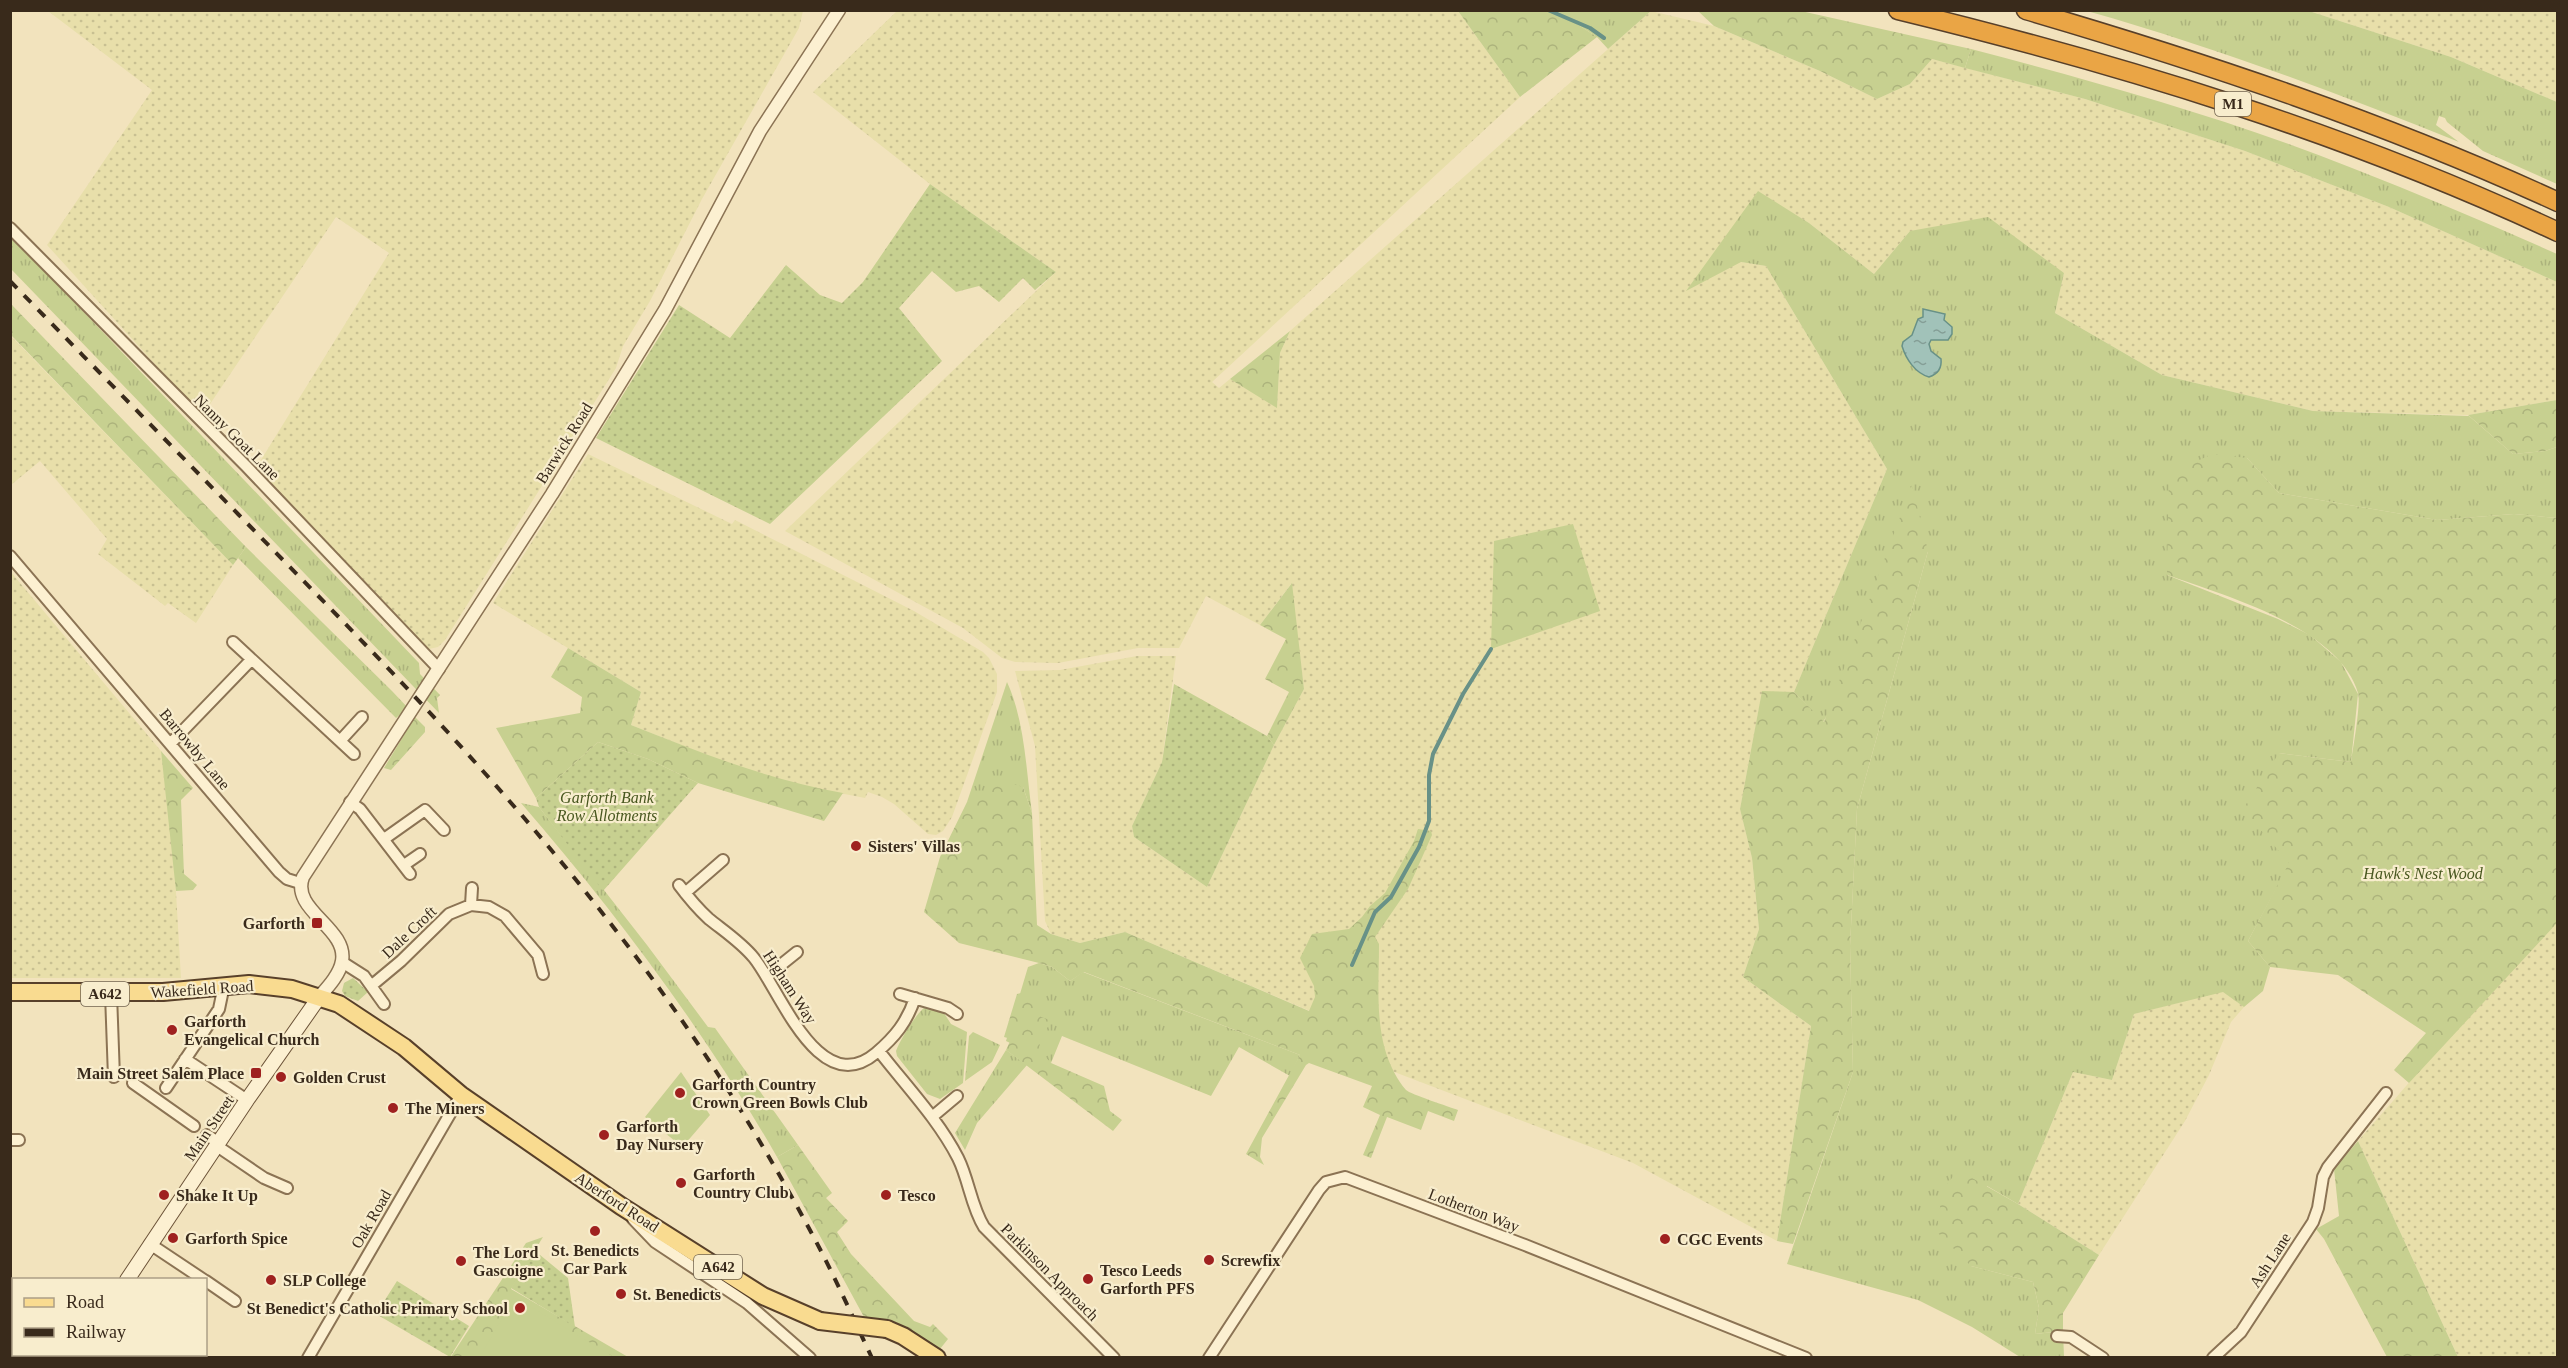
<svg xmlns="http://www.w3.org/2000/svg" width="2568" height="1368" viewBox="0 0 2568 1368" font-family="Georgia,serif">
	<defs>
		<pattern id="farmland-dots" width="8" height="8" patternUnits="userSpaceOnUse" patternTransform="scale(1.5)"><rect width="8" height="8" fill="#e8dfaa"/><path d="M2 2h.1M6 6h.1" fill="none" stroke="#c8c092" stroke-width="1.8" stroke-linecap="round"/></pattern>
		<pattern id="grass-tufts" width="24" height="20" patternUnits="userSpaceOnUse" patternTransform="scale(1.5)"><rect width="24" height="20" fill="#c7d090"/><path d="M3 7l-1-3M5 7V3M7 7l1-3M15 17l-1-3M17 17v-4M19 17l1-3" fill="none" stroke="#acb37c"/></pattern>
		<pattern id="forest-crowns" width="20" height="18" patternUnits="userSpaceOnUse" patternTransform="scale(1.5)"><rect width="20" height="18" fill="#c7d090"/><path d="M2 6a3 3 0 1 1 6 0M12 15a3 3 0 1 1 6 0" fill="none" stroke="#acb37c"/></pattern>
		<pattern id="garden-dots" width="8" height="8" patternUnits="userSpaceOnUse" patternTransform="scale(1.5)"><rect width="8" height="8" fill="#c7d090"/><path d="M2 2h.1M6 6h.1" fill="none" stroke="#acb37c" stroke-width="1.8" stroke-linecap="round"/></pattern>
		<pattern id="water-ripples" width="26" height="14" patternUnits="userSpaceOnUse" patternTransform="scale(1.5)"><rect width="26" height="14" fill="#a1c2b9"/><path d="M2 4q2-2 4 0t4 0M15 11q2-2 4 0t4 0" fill="none" stroke="#849e96"/></pattern>
	</defs>
	<rect width="100%" height="100%" fill="#f2e3bd"/>
	<path fill="url(#farmland-dots)" d="M48,11H803L799,28L702,199L650,301L623,346L616,368L445,640L438,647L429,649L417,643L256,468L389,253L336,217L202,416L47,245L152,90Z
		M897,11H1458L1520,97L1212,382L1219,388L1230,379L1277,407L1280,353L1290,331L1651,11L1714,26L1820,71L1877,99L1910,84L1932,59L2085,99L2245,151L2389,207L2557,282V400L2468,415L2313,411L2162,375L2055,313L2064,273L1910,231L1874,274L1809,223L1758,192L1734,261L1766,266L1887,469L1794,692H1762L1740,809L1752,858L1759,929L1743,977L1811,1026L1777,1241L1633,1163L1321,1044L1310,1011L1125,932L1080,943L1051,934L1045,921L1035,746L1015,671L1060,670L1137,656H1176L1162,762L1132,826L1134,837L1207,887L1274,745L1304,689L1291,584L1260,625L1206,596L1179,648H1138L1058,663L1015,662L1002,658L963,628L785,531L1056,272L930,184L813,92Z
		M2309,11H2557V102L2451,57Z
		M10,335L233,565L196,623L168,603L165,606L98,554L107,539L40,461L11,485Z
		M588,454L732,524L735,520L914,611L983,652L989,658L997,674V692L952,817L943,831L936,835L928,834L894,804L882,797L868,792L865,798L803,786L736,767L631,725L641,692L493,603Z
		M10,571L161,751L173,841L181,978H11Z
		M2557,923V1357H2458L2358,1141L2441,1046Z
		M2223,991L2244,1007L2231,1022L2209,1075L2185,1121L2099,1255L2018,1204L2073,1072L2112,1080L2134,1014Z"/>
	<path fill="url(#grass-tufts)" d="M1557,11H1651L1608,49L1597,37Z
		M2087,11H2309L2451,57L2557,102V184L2483,151L2447,122L2445,118L2439,116L2436,125L2459,142C2337,93 2214,47 2087,11Z
		M1971,49C2100,83 2229,119 2352,168C2421,195 2490,224 2557,254V282L2389,207L2245,151L2085,99L1965,68Z
		M1758,191L1809,223L1874,274L1910,231L1988,217L2064,273L2055,313L2162,375L2313,411L2469,416L2513,454L2545,451L2557,447V518L2514,514L2437,520L2279,493L2247,458L2167,575L2278,619L2310,635L2341,662L2358,694L2351,762L2279,753L2290,863L2248,941L2270,967L2263,991L2244,1007L2223,992L2134,1014L2112,1080L2073,1072L2018,1204L1987,1186L1971,1266L2033,1282L2039,1308L2035,1334L2063,1331L2064,1357H2020L1972,1327L1918,1300L1787,1264L1853,1072L1850,946L1857,809L1928,551L1823,722L1794,692L1887,469L1766,266L1741,262L1686,291Z
		M10,235L419,663L420,674L440,695L437,698L439,713L11,269Z
		M246,547L392,691L408,708L396,718L238,558Z
		M1007,682C1025,721 1026,770 1032,813L1023,787L967,802Z
		M521,803L539,807L647,945L708,1027L715,1028L798,1145L777,1157C706,1033 615,911 521,803Z
		M1039,963L1052,967L1070,981L1083,972L1300,1055L1290,1076L1239,1047L1211,1096L1062,1036L1051,1063L1006,1041L1028,967Z
		M927,1006L944,1013L951,1024L967,1032L963,1083L940,1099L927,1094L897,1056L896,1051C900,1040 918,1010 927,1006Z
		M973,1032L1000,1045L992,1062L965,1081L969,1036Z
		M1006,1050L1027,1065L977,1123L965,1150L955,1133Z"/>
	<path fill="url(#forest-crowns)" d="M1458,11H1557L1597,37L1520,97Z
		M1698,11H1801L1971,49L1965,68L1932,59L1910,84L1877,99L1820,71L1714,26Z
		M11,304L246,547L233,565L11,335Z
		M1290,331L1280,353L1277,408L1230,379Z
		M2557,400V447L2545,451L2513,454L2468,415Z
		M2213,454L2247,458L2279,493L2437,520L2514,514L2557,518V923L2409,1083L2394,1070L2426,1033L2338,975L2270,967L2248,941L2289,863L2243,809L2279,753L2351,762C2353,748 2361,704 2358,693C2340,628 2224,595 2167,575L2169,473Z
		M1912,485L1928,551L1857,809L1850,946L1853,1072L1793,1244L1777,1241L1811,1026L1743,977L1759,929L1752,858L1740,809L1762,691L1794,692L1824,722Z
		M1573,524L1600,611L1491,649L1494,541Z
		M1292,583L1304,689L1274,745L1267,736L1289,692L1265,679L1286,639L1260,625Z
		M568,648L641,692L631,725C702,753 768,780 843,793L824,821L698,783L648,759L598,742L536,798L496,728L580,713L582,697L551,677Z
		M415,717L425,727V732L391,770L384,768Z
		M161,751L193,788L181,800L184,874L197,885L193,890L176,891Z
		M1002,781L1023,787L1032,813L1037,925L1051,934L1080,943L1125,932L1309,1011L1315,997L1314,986L1300,958L1312,934L1349,929L1362,917L1370,906L1385,893L1414,841L1418,829L1431,831L1432,835L1408,889L1375,937L1379,944C1379,994 1372,1049 1406,1090C1410,1094 1450,1107 1458,1110L1454,1121L1428,1111L1421,1130L1387,1117L1371,1158L1363,1155L1380,1115L1363,1107L1372,1086L1309,1063L1306,1065L1262,1138L1260,1157L1264,1165L1246,1154L1300,1055L1084,972L1070,981L1052,967L1039,963L959,943L924,912L940,857L967,802Z
		M1029,991L1041,997V1017L1053,1021L1041,1035L1039,1050L1051,1063L1104,1086L1110,1111L1122,1120L1113,1131L1006,1050L1011,1039L1004,1037L1017,994Z
		M2358,1141L2458,1357H2387L2324,1239L2316,1229L2339,1216L2334,1169Z
		M798,1145L832,1193L826,1198L848,1221L837,1232L851,1254L914,1321L930,1327L933,1324L948,1339L940,1349L896,1322L864,1317L777,1157Z
		M1958,1170L2018,1204L2099,1255L2063,1313V1331L2035,1334L2039,1308L2033,1282L1971,1266L1937,1232L1942,1191Z
		M543,1237L511,1289L628,1357L450,1358L526,1243Z"/>
	<path fill="url(#garden-dots)" d="M930,184L1056,272L1035,290L1023,278L999,302L979,286L956,292L932,271L899,308L942,361L770,524L596,438L679,305L730,338L786,265L820,295L842,303L863,282Z
		M1174,684L1267,736L1274,745L1207,887L1134,837L1132,826L1162,762Z
		M598,742L648,759L698,783L603,891L539,807L536,798Z
		M353,978L368,992L358,1001L345,996L342,991L344,983Z
		M534,1250L568,1278L575,1327L511,1288Z
		M397,1281L469,1326L450,1357L376,1314Z"/>
	<path fill="#c7d090" d="M681,1072L710,1115L685,1144L680,1145L645,1117Z
		M516,1298L614,1357H480L513,1299Z"/>
	<path fill="url(#water-ripples)" stroke="#689187" stroke-width="1.5" d="M1923,309L1945,314L1944,320L1952,327V334L1948,340H1931L1929,344L1931,351L1941,359C1942,368 1938,374 1929,377C1915,373 1906,359 1902,346L1903,342L1912,335L1918,319L1923,317Z"/>
	<g fill="none" stroke-linecap="round" stroke-linejoin="round">
		<path stroke="#689187" stroke-width="4" d="M1548,10L1590,28L1604,38
			M1352,965L1375,912L1391,897L1419,847L1429,821V775L1433,754L1463,694L1491,649"/>
		<g stroke="#8b7354" stroke-width="14">
			<path id="minor" d="M10,228L246,466L439,669
				M10,556L279,872L287,879L300,883
				M233,642L354,754
				M340,741L362,717
				M170,744L251,660
				M350,802L360,809L410,874
				M384,839L425,810L444,830
				M404,865L420,854
				M679,885C688,897 697,908 709,919C724,931 742,943 754,958C780,990 819,1101 876,1053C895,1037 907,1022 915,998
				M685,893L723,860
				M471,905L472,888
				M342,962L364,976L384,1004
				M767,976L797,952
				M371,986L401,961L449,914L471,905L489,907L505,916L538,955L543,974
				M111,994L114,1077
				M900,994L948,1008L957,1014
				M879,1051C906,1086 938,1119 958,1158C969,1180 971,1206 984,1227L1114,1358
				M185,1059L247,1100
				M133,1083L194,1126
				M166,1088L219,1009L224,985
				M932,1117L957,1096
				M207,1135L219,1143
				M10,1140H19
				M217,1146L264,1178L287,1188
				M633,1219L655,1242L747,1303L810,1358
				M150,1244L204,1280
				M206,1281L235,1301
				M2057,1336L2071,1337L2103,1358
				M308,1358L461,1095
				M1209,1358L1319,1190L1326,1182L1345,1177L1525,1245L1806,1358
				M2213,1358L2241,1332L2313,1222L2318,1208L2323,1177L2328,1167L2386,1093"/>
		</g>
		<g stroke="#8b7354" stroke-width="15">
			<path id="tertiary" d="M320,996C328,987 340,974 342,961C348,928 290,910 303,877L552,494L665,310L760,131L839,10"/>
		</g>
		<g stroke="#6c5338" stroke-width="16">
			<path id="secondary" d="M127,1280L247,1100L320,996
				M75,1358L77,1354"/>
		</g>
		<g stroke="#58402a" stroke-width="20">
			<path id="primary" d="M10,992H163L249,984L292,989L339,1004L404,1047L461,1095L621,1206L763,1296L820,1321
				M887,1329L903,1336L937,1358"/>
		</g>
		<g stroke="#58402a" stroke-width="21">
			<path id="motorway" d="M1898,10C2124,65 2346,133 2558,232
				M2026,10C2207,63 2386,123 2558,202"/>
		</g>
		<use href="#minor" stroke="#fcf0d1" stroke-width="10"/>
		<use href="#tertiary" stroke="#fcf0d1" stroke-width="12"/>
		<use href="#secondary" stroke="#fcf0d1" stroke-width="14"/>
		<use href="#primary" stroke="#f9db90" stroke-width="16"/>
		<use href="#motorway" stroke="#eaa545" stroke-width="18"/>
		<path stroke="#392a1b" stroke-width="4" stroke-dasharray="10 10" stroke-linecap="butt" d="M10,281C101,374 192,467 283,560C399,678 513,797 614,928C692,1028 762,1138 821,1251C839,1286 855,1322 872,1358"/>
		<g stroke="#58402a" stroke-width="20" stroke-linecap="butt">
			<path id="primary-bridge" d="M820,1321L887,1329"/>
		</g>
		<use href="#primary-bridge" stroke="#f9db90" stroke-width="16"/>
	</g>
	<g fill="#9f211f" stroke="#f8edcd" stroke-width="2">
		<circle cx="856" cy="846" r="6"/>
		<rect x="311" y="917" width="12" height="12" rx="3"/>
		<circle cx="172" cy="1030" r="6"/>
		<rect x="250" y="1067" width="12" height="12" rx="3"/>
		<circle cx="281" cy="1077" r="6"/>
		<circle cx="680" cy="1093" r="6"/>
		<circle cx="393" cy="1108" r="6"/>
		<circle cx="604" cy="1135" r="6"/>
		<circle cx="681" cy="1183" r="6"/>
		<circle cx="164" cy="1195" r="6"/>
		<circle cx="886" cy="1195" r="6"/>
		<circle cx="595" cy="1231" r="6"/>
		<circle cx="173" cy="1238" r="6"/>
		<circle cx="1665" cy="1239" r="6"/>
		<circle cx="1209" cy="1260" r="6"/>
		<circle cx="461" cy="1261" r="6"/>
		<circle cx="1088" cy="1279" r="6"/>
		<circle cx="271" cy="1280" r="6"/>
		<circle cx="621" cy="1294" r="6"/>
		<circle cx="520" cy="1308" r="6"/>
	</g>
	<g text-anchor="middle" dominant-baseline="central" stroke-width="4.5" stroke-linejoin="round" paint-order="stroke">
		<g fill="#f8edcd" stroke="#726450" stroke-width="1.5">
			<rect x="2215" y="92" width="36" height="24" rx="4.5"/>
			<rect x="81" y="982" width="48" height="24" rx="4.5"/>
			<rect x="694" y="1255" width="48" height="24" rx="4.5"/>
		</g>
		<g font-size="15" font-weight="bold" fill="#392a1b">
			<text x="2233" y="104">M1</text>
			<text x="105" y="994">A642</text>
			<text x="718" y="1267">A642</text>
		</g>
		<g font-size="16" fill="#392a1b" stroke="#f8edcd">
			<text transform="translate(237 437) rotate(45)">Nanny Goat Lane</text>
			<text transform="translate(564 443) rotate(-58)">Barwick Road</text>
			<text transform="translate(195 749) rotate(50)">Barrowby Lane</text>
			<text transform="translate(409 932) rotate(-43)">Dale Croft</text>
			<text transform="translate(790 987) rotate(57)">Higham Way</text>
			<text transform="translate(202 989) rotate(-4)">Wakefield Road</text>
			<text transform="translate(209 1128) rotate(-56)">Main Street</text>
			<text transform="translate(617 1202) rotate(33)">Aberford Road</text>
			<text transform="translate(1474 1210) rotate(21)">Lotherton Way</text>
			<text transform="translate(371 1219) rotate(-60)">Oak Road</text>
			<text transform="translate(2270 1260) rotate(-57)">Ash Lane</text>
			<text transform="translate(1050 1272) rotate(45)">Parkinson Approach</text>
		</g>
		<g font-size="16" font-style="italic" fill="#48571f" stroke="#f8edcd">
			<text x="607" y="797">Garforth Bank<tspan x="607" dy="18">Row Allotments</tspan></text>
			<text x="2423" y="873">Hawk's Nest Wood</text>
		</g>
		<g font-size="16" font-weight="bold" fill="#392a1b" stroke="#f8edcd" text-anchor="start">
			<text x="868" y="846">Sisters' Villas</text>
			<text x="305" y="923" text-anchor="end">Garforth</text>
			<text x="184" y="1021">Garforth<tspan x="184" dy="18">Evangelical Church</tspan></text>
			<text x="244" y="1073" text-anchor="end">Main Street Salem Place</text>
			<text x="293" y="1077">Golden Crust</text>
			<text x="692" y="1084">Garforth Country<tspan x="692" dy="18">Crown Green Bowls Club</tspan></text>
			<text x="405" y="1108">The Miners</text>
			<text x="616" y="1126">Garforth<tspan x="616" dy="18">Day Nursery</tspan></text>
			<text x="693" y="1174">Garforth<tspan x="693" dy="18">Country Club</tspan></text>
			<text x="176" y="1195">Shake It Up</text>
			<text x="898" y="1195">Tesco</text>
			<text x="185" y="1238">Garforth Spice</text>
			<text x="1677" y="1239">CGC Events</text>
			<text x="595" y="1250" text-anchor="middle">St. Benedicts<tspan x="595" dy="18">Car Park</tspan></text>
			<text x="473" y="1252">The Lord<tspan x="473" dy="18">Gascoigne</tspan></text>
			<text x="1221" y="1260">Screwfix</text>
			<text x="1100" y="1270">Tesco Leeds<tspan x="1100" dy="18">Garforth PFS</tspan></text>
			<text x="283" y="1280">SLP College</text>
			<text x="633" y="1294">St. Benedicts</text>
			<text x="508" y="1308" text-anchor="end">St Benedict's Catholic Primary School</text>
		</g>
	</g>
	<rect width="2568" height="1368" fill="none" stroke="#392a1b" stroke-width="24"/>
	<rect x="12" y="1278" width="195" height="78" fill="#f8edcd" stroke="#ac9f86" stroke-width="1.5"/>
	<rect x="24" y="1298" width="30" height="9" fill="#f9db90" stroke="#ac9f86" stroke-width="1.5"/>
	<text x="66" y="1308" font-size="18" fill="#392a1b">Road</text>
	<rect x="24" y="1328" width="30" height="9" fill="#392a1b" stroke="#ac9f86" stroke-width="1.5"/>
	<text x="66" y="1338" font-size="18" fill="#392a1b">Railway</text>
</svg>
